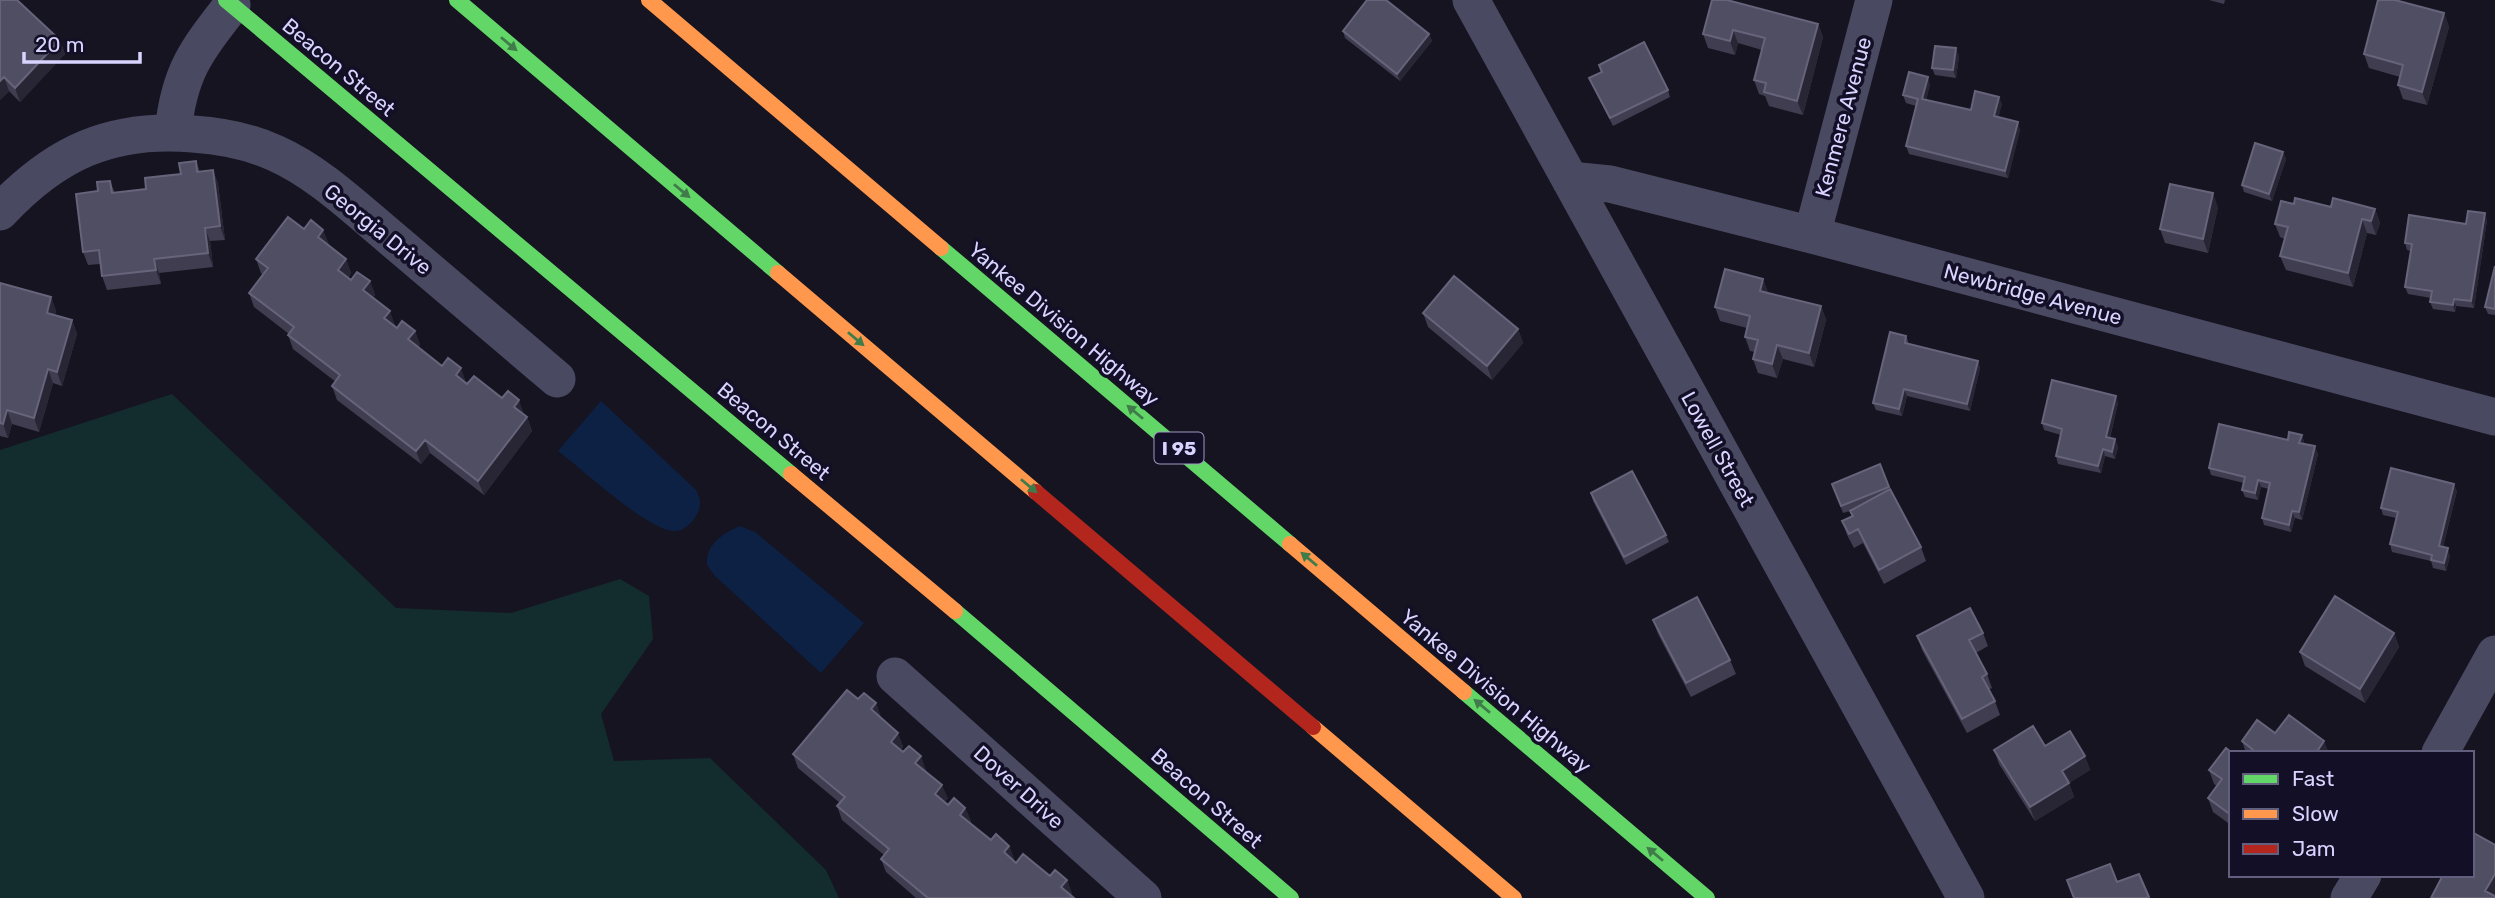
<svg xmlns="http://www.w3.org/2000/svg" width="2495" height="898" viewBox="0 0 2495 898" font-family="Rubik,sans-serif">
	<rect width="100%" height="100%" fill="#161421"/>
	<path fill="#132c2d" d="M172,394L396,608L511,613L620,579L649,596L653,639L601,714L614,761L710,758L826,870L839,898H0V450Z"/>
	<path fill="#0d2144" d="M601,401L696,490C701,500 702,506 696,516C692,523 684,531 675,531C649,532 581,468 558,451Z
		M740,526L755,532L864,623L821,673L715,576L707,565C705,545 723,533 740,526Z"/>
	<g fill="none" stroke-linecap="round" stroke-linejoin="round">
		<path stroke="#4a4962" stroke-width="37" d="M1471,0L1966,898
			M173,132C179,72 196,51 232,5
			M1570,180L1610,184L1812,235L2495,417
			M0,212C55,153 111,127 193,134C222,136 249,141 275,153C318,172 355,208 391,238C446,285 502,332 557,379
			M1812,235L1874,0
			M895,676L1143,898
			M2440,753L2495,654
			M2349,898L2363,875"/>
		<path stroke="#63d668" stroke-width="16" d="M226,0L791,474
			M457,0L778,273
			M941,248L1290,544
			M955,611L1291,898
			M1464,692L1707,898"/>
		<path stroke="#ff974d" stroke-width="16" d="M649,0L941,248
			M778,273L1036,492
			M791,474L955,611
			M1290,544L1464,692
			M1313,727L1514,898"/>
		<path stroke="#b3261e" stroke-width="16" d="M1036,492L1313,727"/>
	</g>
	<path fill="#403d50" d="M0,0L60,40L65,54L20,102L9,91L0,100Z
		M1712,0L1818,24L1823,37L1803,115L1769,106L1765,96L1759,94L1754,80L1762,50L1738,43L1735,55L1708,48L1703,34Z
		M2209,0H2225L2224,4Z
		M2444,13L2449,27L2427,105L2403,99L2398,85L2400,77L2369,68L2364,54Z
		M1343,31L1429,34L1432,41L1400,81L1345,38Z
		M1959,56L1956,78L1935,75L1932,68Z
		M1599,65L1668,90L1670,97L1613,126L1589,78L1601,72Z
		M1930,84L1926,100L1971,110L2002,104L1998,117L2020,130L2008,178L1909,154L1906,146L1916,106L1906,103L1903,95Z
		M2283,152L2286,159L2272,201L2244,192L2242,185Z
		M196,161L200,172L213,170L218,184L225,240L210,241L213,267L159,273L161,284L107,290L102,276L100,264L88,265L83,252L98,191L110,181L115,193L146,189L181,174Z
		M2294,204L2375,209L2380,223L2376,235L2367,233L2353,287L2286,270L2280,256L2285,239L2280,237L2275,224Z
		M2218,207L2208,253L2165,243L2160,229Z
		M2487,220L2474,308L2456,306L2455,312L2433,309L2430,302L2431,298L2408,294L2405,287L2411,251L2407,250L2405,243L2466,224Z
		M304,229L323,230L328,245L346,259L351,273L348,278L351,280L370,281L375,295L373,298L395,325L394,326L397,328L415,331L420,345L418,347L442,366L466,382V383L524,414L523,415L527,417L532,431L484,495L430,453L421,464L337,400L332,386L336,382L293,349L288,335L289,334L254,307L249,293L263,275L261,273L256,259Z
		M2495,266V315L2488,314L2485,307Z
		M1763,279L1768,293L1821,306L1826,320L1814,367L1783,359L1777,378L1758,373L1753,359L1755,352L1750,351L1745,337L1747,328L1720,321L1715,307Z
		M0,283L51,297L56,311L55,315L72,320L77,334L62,386L53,383L39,432L12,424L8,438L0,436Z
		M1423,313L1518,329L1523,343L1492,380L1428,327Z
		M1906,336L1909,344L1978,361L1980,368L1970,411L1907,396L1902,416L1876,410L1873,403Z
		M2118,403L2110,438L2115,439L2118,447L2115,459L2105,456L2101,473L2058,464L2056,456L2061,435L2044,430L2042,423Z
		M2302,435L2304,444L2318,454L2302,520L2295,518L2291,532L2264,525L2262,518L2269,489L2261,487L2258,500L2245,497L2242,490L2244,483L2211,475L2209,468Z
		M1880,464L1889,489L1921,547L1926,561L1884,584L1863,543L1854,548L1847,535L1842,521L1852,516L1850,511L1843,513L1832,484Z
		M2457,491L2443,547L2450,556L2446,571L2433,568L2431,561L2392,552L2390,544L2396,518L2383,515L2381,508Z
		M1591,493L1666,535L1669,542L1626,565L1593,501Z
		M1653,620L1730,660L1736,674L1691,697L1658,634Z
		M1983,633L1988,646L1976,653L1987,674L1992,688L1988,690L1995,701L2000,715L1967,733L1922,650L1917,636Z
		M2394,633L2399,647L2365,703L2305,666L2300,652Z
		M858,699L876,703L881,718L903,746L901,750L926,770V771L948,798L944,802L948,805L965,808L971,821L969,823L991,840L1009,846L1014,859L1013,861L1016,863L1050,876L1067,880L1072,894L1071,896L1074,898H916L886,872L881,859L884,855L842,820L837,806L840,803L798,768L793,754Z
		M2275,733L2329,753H2246L2242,741Z
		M2045,746L2085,756L2090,770L2069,783L2074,797L2035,821L1999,764L1994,750Z
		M2231,753V825L2213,812L2208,798L2217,786L2214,784L2209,770Z"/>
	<path fill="#282635" d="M2444,13L2449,27L2427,105L2422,92Z
		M1818,24L1823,37L1803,115L1797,101Z
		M1733,30L1738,43L1735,55L1730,41Z
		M1429,34L1432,41L1400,81L1397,74Z
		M60,40L65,54L20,102L15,88Z
		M1956,48L1959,56L1956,78L1953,70Z
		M4,77L9,91L0,100V81Z
		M1928,77L1930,84L1925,106L1922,99Z
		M1999,97L2002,104L1997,124L1994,116Z
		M2018,122L2020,130L2008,178L2005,171Z
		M2283,152L2286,159L2272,201L2269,194Z
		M213,170L218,184L225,240L220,226Z
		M2213,193L2218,207L2208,253L2203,239Z
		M2375,209L2380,223L2376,235L2371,221Z
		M2485,213L2487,220L2474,308L2471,301Z
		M2362,219L2367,233L2353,287L2348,273Z
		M205,228L210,241L213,267L208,253Z
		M323,230L329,244L323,251L318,237Z
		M154,259L159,273L161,284L156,270Z
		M346,259L351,273L343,284L338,270Z
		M1763,279L1768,293L1760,291Z
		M370,281L375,295L368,304L363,290Z
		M51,297L56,311L52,327L47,313Z
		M2454,299L2456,306L2455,312L2453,305Z
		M1821,306L1826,320L1814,367L1809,353Z
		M390,311L395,325L389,332L384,318Z
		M72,320L77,334L62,386L57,372Z
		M1518,329L1523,343L1492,380L1487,366Z
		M415,331L420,345L413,353L408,339Z
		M1777,345L1783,359L1777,378L1772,364Z
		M1978,361L1980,368L1970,411L1967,404Z
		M461,368L466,382L461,389L456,375Z
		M48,369L53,383L39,432L34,418Z
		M1904,389L1907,396L1902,416L1899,409Z
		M2116,396L2118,403L2108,444L2106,437Z
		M519,400L524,414L519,421L514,407Z
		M7,410L12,424L8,438L3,424Z
		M527,417L532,431L484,495L478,481Z
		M2302,435L2304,442L2302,450L2299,443Z
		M2115,439L2118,447L2115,459L2112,452Z
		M425,440L430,453L421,464L416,451Z
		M2315,446L2318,454L2302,520L2299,512Z
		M2103,449L2105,456L2101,473L2098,466Z
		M2258,480L2261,487L2258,500L2255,493Z
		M2454,484L2457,491L2441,554L2439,546Z
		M2292,511L2295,518L2291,532L2289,525Z
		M2448,548L2450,556L2446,571L2444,563Z
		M2394,633L2399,647L2365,703L2360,689Z
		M876,703L881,717L876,723L871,709Z
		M898,733L903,746L896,756L891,742Z
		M2324,741L2329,753H2316Z
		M921,756L926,770L921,777L915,763Z
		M2085,756L2090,770L2069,783L2074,797L2035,821L2030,807L2062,771Z
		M942,785L948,798L940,808L935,794Z
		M965,808L971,821L965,829L960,815Z
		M1009,846L1014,859L1009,866L1004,852Z
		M2495,874V897L2485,891Z
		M1067,880L1072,894L1069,898L1061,887Z"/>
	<path fill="#504e63" stroke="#66637b" stroke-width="2" d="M0,0H17L60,40L15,88L4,77L0,81Z
		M1367,0H1386L1429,34L1397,74L1343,31Z
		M1712,0H1727L1818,24L1797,101L1764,92L1766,83L1754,80L1765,38L1733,30L1730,41L1703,34Z
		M2378,0H2395L2444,13L2422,92L2398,85L2403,65L2364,54Z
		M1644,42L1668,90L1610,118L1589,78L1602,72L1599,65Z
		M1935,46L1956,48L1953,70L1932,68Z
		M1909,72L1928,77L1922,99L1971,110L1975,91L1999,97L1994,116L2018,122L2005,171L1906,146L1918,99L1903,95Z
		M2255,143L2283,152L2269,194L2242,185Z
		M196,161L197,172L213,170L220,226L205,228L208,253L154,259L156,270L102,276L99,250L83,252L76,194L98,191L97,182L110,181L112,193L146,189L145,178L181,174L179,163Z
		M2170,184L2213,193L2203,239L2160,229Z
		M2295,198L2331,207L2333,198L2375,209L2371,221L2362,219L2348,273L2280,256L2288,227L2275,224L2281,201L2294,204Z
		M2468,211L2485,213L2471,301L2454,299L2453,305L2430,302L2432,291L2405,287L2412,244L2405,243L2409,215L2466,224Z
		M288,217L304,229L311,220L323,230L318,237L346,259L338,270L351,280L357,272L370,281L363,290L390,311L384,318L397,328L402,321L415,331L408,339L442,366L448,358L461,368L456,375L467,384L474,376L502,398L508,391L519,400L514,407L527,417L478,481L425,440L416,451L332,386L340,375L288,335L294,327L249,293L268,268L256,259Z
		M2495,266V309L2485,307Z
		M1725,269L1763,279L1760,291L1821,306L1809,353L1777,345L1772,364L1753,359L1758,340L1745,337L1750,316L1715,307Z
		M1454,276L1518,329L1487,366L1423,313Z
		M0,283L51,297L47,313L72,320L57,372L48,369L34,418L7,410L3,424L0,423Z
		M1890,332L1906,336L1905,343L1978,361L1967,404L1904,389L1899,409L1873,403Z
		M2052,380L2116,396L2106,437L2115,439L2112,452L2103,449L2098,466L2056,456L2062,429L2042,423Z
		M2219,424L2288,440L2289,432L2302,435L2299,443L2315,446L2299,512L2292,511L2289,525L2262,518L2270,483L2258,480L2255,493L2242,490L2245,477L2209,468Z
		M1880,464L1889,487L1841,506L1832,484Z
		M2391,468L2454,484L2439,546L2448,548L2444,563L2431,560L2432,555L2390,544L2398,512L2381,508Z
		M1632,471L1666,535L1624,557L1591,493Z
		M1890,489L1921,547L1879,570L1858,529L1849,534L1842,521L1853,516L1850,511Z
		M2335,596L2394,633L2360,689L2300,652Z
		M1697,597L1730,660L1686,683L1653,620Z
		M1970,608L1983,633L1969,640L1987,674L1982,677L1995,701L1962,719L1917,636Z
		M847,690L858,699L864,693L876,703L871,709L898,733L891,742L903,752L909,746L921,756L915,763L942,785L935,794L948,805L954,798L965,808L960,815L991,840L996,834L1009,846L1004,852L1016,863L1023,854L1050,876L1055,870L1067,880L1061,887L1074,898H928L881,859L889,849L837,806L845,797L793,754Z
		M2289,715L2324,741L2316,753H2257L2242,741L2257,720L2275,733Z
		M2033,726L2045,746L2070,731L2085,756L2062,771L2069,783L2030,807L1994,750Z
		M2226,748L2232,753H2231V815L2208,798L2222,779L2209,770Z
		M2472,832L2495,845V874L2485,891L2495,896V898H2431L2443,875H2472Z
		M2110,864L2117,882L2139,874L2149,897L2146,898H2074L2067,880Z"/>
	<defs><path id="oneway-solid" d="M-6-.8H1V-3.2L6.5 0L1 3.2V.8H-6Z" transform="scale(1.75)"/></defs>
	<g fill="#3f7c4a">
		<use href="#oneway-solid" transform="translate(509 44) rotate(40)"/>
		<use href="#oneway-solid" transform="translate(682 191) rotate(40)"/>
		<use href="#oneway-solid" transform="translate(856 339) rotate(40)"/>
		<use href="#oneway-solid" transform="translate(1135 412) rotate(-140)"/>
		<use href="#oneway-solid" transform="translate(1029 486) rotate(40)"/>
		<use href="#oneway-solid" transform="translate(1309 559) rotate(-140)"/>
		<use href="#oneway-solid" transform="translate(1482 706) rotate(-140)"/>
		<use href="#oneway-solid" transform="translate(1655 854) rotate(-140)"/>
	</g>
	<g text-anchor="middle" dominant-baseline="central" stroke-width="7" stroke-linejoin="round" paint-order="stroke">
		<rect fill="#130f26" stroke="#9e99be" stroke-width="2" x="1154.5" y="432.5" width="49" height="31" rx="5"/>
		<g font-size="19" font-weight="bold" fill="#d9d4ff">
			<text x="1179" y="448">I 95</text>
		</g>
		<g font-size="21" fill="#d9d4ff" stroke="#130f26">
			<text transform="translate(339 67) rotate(40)">Beacon Street</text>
			<text transform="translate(1843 117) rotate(-75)">Kenmere Avenue</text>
			<text transform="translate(378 229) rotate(39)">Georgia Drive</text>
			<text transform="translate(2033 294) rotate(15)">Newbridge Avenue</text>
			<text transform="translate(1064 324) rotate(40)">Yankee Division Highway</text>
			<text transform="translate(774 431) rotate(40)">Beacon Street</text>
			<text transform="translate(1718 449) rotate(61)">Lowell Street</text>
			<text transform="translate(1496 691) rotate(40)">Yankee Division Highway</text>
			<text transform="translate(1019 787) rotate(42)">Dover Drive</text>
			<text transform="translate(1207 798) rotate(41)">Beacon Street</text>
		</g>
	</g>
	<rect x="2229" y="751" width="245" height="126" fill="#130f26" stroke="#625e7d" stroke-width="2"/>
	<rect x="2243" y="774" width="35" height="10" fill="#63d668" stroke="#625e7d" stroke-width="2"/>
	<text x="2292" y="786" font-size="21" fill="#d9d4ff">Fast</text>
	<rect x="2243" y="809" width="35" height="10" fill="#ff974d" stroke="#625e7d" stroke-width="2"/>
	<text x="2292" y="821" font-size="21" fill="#d9d4ff">Slow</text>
	<rect x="2243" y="844" width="35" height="10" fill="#b3261e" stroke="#625e7d" stroke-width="2"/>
	<text x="2292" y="856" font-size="21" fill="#d9d4ff">Jam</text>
	<path d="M24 52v10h116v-10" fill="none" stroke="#d9d4ff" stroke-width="3.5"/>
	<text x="35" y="52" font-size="21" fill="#d9d4ff" stroke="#130f26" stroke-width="5" paint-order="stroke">20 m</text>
</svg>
